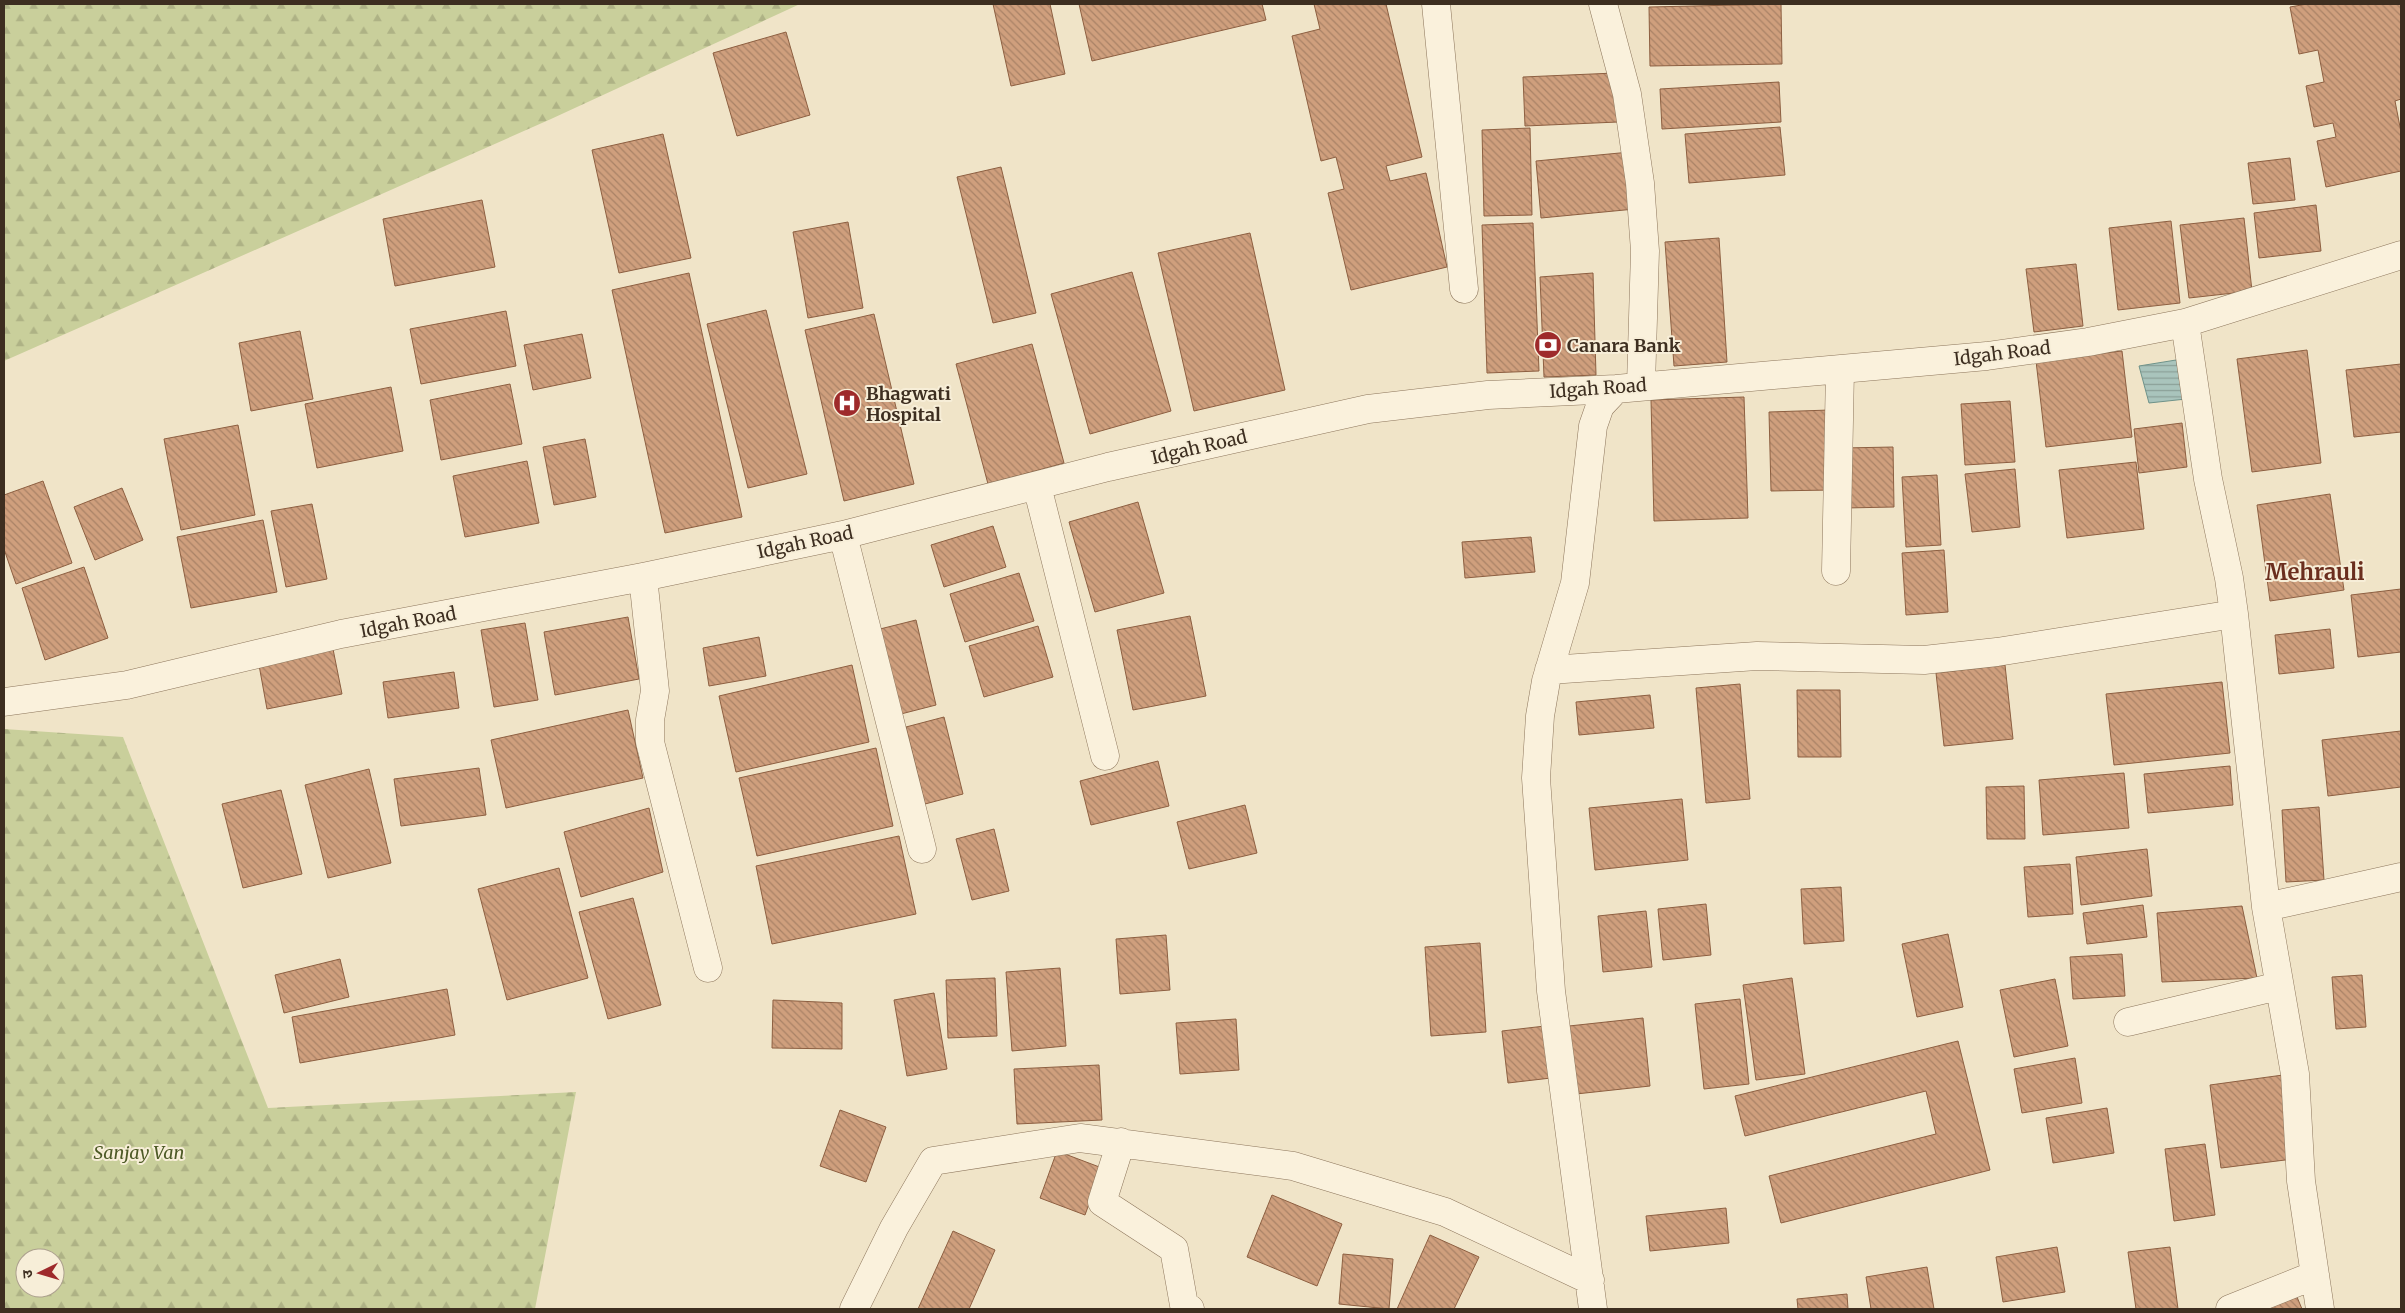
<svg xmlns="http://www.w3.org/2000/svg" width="2405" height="1313" viewBox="0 0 2405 1313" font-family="Merriweather,'Noto Sans Devanagari',serif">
	<defs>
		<pattern id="forest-firs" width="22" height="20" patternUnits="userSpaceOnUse" patternTransform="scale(1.25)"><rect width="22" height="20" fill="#c9cf9b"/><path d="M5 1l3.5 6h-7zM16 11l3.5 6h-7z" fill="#aeb285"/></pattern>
		<pattern id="water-rules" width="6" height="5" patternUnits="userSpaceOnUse" patternTransform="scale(1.25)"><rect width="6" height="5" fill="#a9c4bc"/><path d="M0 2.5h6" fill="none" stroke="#8ba098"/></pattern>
		<pattern id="building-back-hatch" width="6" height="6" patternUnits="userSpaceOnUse" patternTransform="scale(1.25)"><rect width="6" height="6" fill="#cf9f7d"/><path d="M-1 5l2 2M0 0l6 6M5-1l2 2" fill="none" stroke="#a98266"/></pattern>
	</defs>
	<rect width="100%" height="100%" fill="#f0e4c8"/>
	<path fill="url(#forest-firs)" fill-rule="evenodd" d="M4,4H800L551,119L4,361Z
		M4,729L123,737L268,1108L576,1092L535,1309H4ZM25,1258H55V1288H25Z"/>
	<path fill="url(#water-rules)" stroke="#6f938a" d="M2176,360L2186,399L2149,403L2139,366Z"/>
	<path fill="url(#building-back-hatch)" stroke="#8d5f41" d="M993,4H1050L1065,74L1011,86Z
		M1079,4H1262L1266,20L1092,61Z
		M1314,4H1386L1422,157L1386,166L1390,181L1426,173L1447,267L1351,290L1328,193L1344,189L1336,157L1321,161L1292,36L1320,29Z
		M1781,4L1782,64L1650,66L1649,7Z
		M2307,4H2401V99L2395,101L2401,132V171L2326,187L2317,141L2336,137L2333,123L2314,127L2306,86L2324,82L2318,50L2299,54L2290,7Z
		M786,32L810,115L737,136L713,53Z
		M1615,73L1618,122L1525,126L1523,77Z
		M1779,82L1781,122L1662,129L1660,89Z
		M1780,127L1785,175L1689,183L1685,134Z
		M1530,128L1532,215L1484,216L1482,130Z
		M663,134L691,258L619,273L592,150Z
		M1630,152L1635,209L1541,218L1536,161Z
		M2290,158L2295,200L2253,204L2248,163Z
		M1001,167L1036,313L993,323L957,177Z
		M482,200L495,267L395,286L383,219Z
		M2316,205L2321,251L2259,258L2254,213Z
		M2244,218L2252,291L2189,298L2180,225Z
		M2171,221L2180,303L2118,310L2109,228Z
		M848,222L863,308L808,318L793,232Z
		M1533,223L1539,371L1487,373L1482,225Z
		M1250,233L1285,390L1194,411L1158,253Z
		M1719,238L1727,362L1674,366L1665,242Z
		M2076,264L2083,326L2034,332L2026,269Z
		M1132,272L1171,411L1090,434L1051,294Z
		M689,273L742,517L665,533L612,290Z
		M1593,273L1596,375L1544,377L1540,277Z
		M766,310L807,474L748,488L707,324Z
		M506,311L516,366L421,384L410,329Z
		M874,314L914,484L844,501L805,330Z
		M300,331L313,399L251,411L239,343Z
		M582,334L591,378L533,390L524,345Z
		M1032,344L1064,463L988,484L956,364Z
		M2307,350L2321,463L2252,472L2237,359Z
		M2122,351L2132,437L2046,447L2036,361Z
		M2401,364V432L2354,437L2346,370Z
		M510,384L522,444L441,460L430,400Z
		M391,387L403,451L317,468L305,404Z
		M1744,397L1748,518L1654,521L1651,400Z
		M2010,401L2015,462L1965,465L1961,404Z
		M1830,410L1832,490L1771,491L1769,412Z
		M2182,423L2187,467L2139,473L2134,429Z
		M238,425L255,515L181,530L164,439Z
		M585,439L596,497L554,505L543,447Z
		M1893,447L1894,507L1845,508L1843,448Z
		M527,461L539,523L465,537L453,476Z
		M2136,462L2144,529L2067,538L2059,470Z
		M2015,469L2020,527L1972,532L1965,474Z
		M1937,475L1941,545L1906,547L1902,477Z
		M43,481L72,563L16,584L4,549V495Z
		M122,488L143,540L95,560L74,507Z
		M2330,494L2344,590L2270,601L2257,505Z
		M1138,502L1164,593L1095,612L1069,522Z
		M312,504L327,579L286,587L271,511Z
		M263,520L277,592L191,608L177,537Z
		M993,526L1006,567L944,587L931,545Z
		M1531,537L1535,572L1465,578L1462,542Z
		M1944,550L1948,612L1906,615L1902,553Z
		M84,567L108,638L45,660L22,588Z
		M1019,573L1034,621L965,642L950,594Z
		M2401,589V652L2358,657L2351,595Z
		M1190,616L1206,696L1133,710L1117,630Z
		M628,617L639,679L555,695L544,632Z
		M916,620L936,705L897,715L876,630Z
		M525,623L538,700L494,707L481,630Z
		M1038,626L1053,677L984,697L969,646Z
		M2330,629L2334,668L2279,674L2275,635Z
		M759,637L766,676L709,686L703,648Z
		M333,649L342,694L267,709L259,665Z
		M852,665L869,742L736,772L719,696Z
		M2005,665L2013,739L1944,746L1936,673Z
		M454,672L459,708L388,718L383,682Z
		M2222,682L2230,753L2114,765L2106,694Z
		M1740,684L1750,799L1706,803L1696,688Z
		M1797,690H1840L1841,757H1798Z
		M1650,695L1654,728L1579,735L1576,702Z
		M628,710L643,778L506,808L491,740Z
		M944,717L963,794L925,804L906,727Z
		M2401,731V787L2328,796L2322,740Z
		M876,748L893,826L757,856L739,778Z
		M1158,761L1169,806L1091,825L1080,781Z
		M2230,766L2233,805L2148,813L2144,774Z
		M479,768L486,815L401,826L394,779Z
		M369,769L391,863L328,878L305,785Z
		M2124,773L2129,828L2043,835L2039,780Z
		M2024,786L2025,839H1987L1986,787Z
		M281,790L302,874L243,888L222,804Z
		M1682,799L1688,860L1595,870L1589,808Z
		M1245,805L1257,853L1189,869L1177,822Z
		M2319,807L2324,880L2286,882L2282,810Z
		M649,808L663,872L581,897L564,832Z
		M994,829L1009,891L972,900L956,839Z
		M899,836L916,914L772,944L756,866Z
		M2147,849L2152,896L2081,905L2076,857Z
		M2070,864L2073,914L2028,917L2024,867Z
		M559,868L588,978L507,1000L478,889Z
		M1841,887L1844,941L1804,944L1801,889Z
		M633,898L661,1005L608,1019L579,912Z
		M1706,904L1711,955L1663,960L1658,909Z
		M2143,905L2147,937L2087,944L2083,913Z
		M2242,906L2257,978L2162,982L2157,913Z
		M1646,911L1652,967L1603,972L1598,916Z
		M1948,934L1963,1007L1917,1017L1902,944Z
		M1166,935L1170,990L1120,994L1116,939Z
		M1480,943L1486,1032L1431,1036L1425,947Z
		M2122,954L2125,996L2073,999L2070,957Z
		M340,959L349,997L284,1013L275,975Z
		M1060,968L1066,1046L1012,1051L1006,972Z
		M2362,975L2366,1027L2336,1029L2332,977Z
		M995,978L997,1036L948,1038L946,980Z
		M1792,978L1805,1074L1756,1080L1743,985Z
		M2055,979L2068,1046L2014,1057L2000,990Z
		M447,989L455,1035L300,1063L292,1017Z
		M934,993L947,1069L907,1076L894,1000Z
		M1740,999L1749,1084L1704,1089L1695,1004Z
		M773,1000L842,1003V1049L772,1048Z
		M1643,1018L1650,1086L1576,1094L1569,1026Z
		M1236,1019L1239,1070L1180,1074L1176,1023Z
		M1545,1026L1551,1078L1508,1083L1502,1031Z
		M1958,1041L1990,1170L1781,1223L1769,1176L1936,1134L1926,1091L1745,1136L1735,1096Z
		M2075,1058L2082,1103L2022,1113L2014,1069Z
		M1099,1065L1102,1120L1017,1124L1014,1069Z
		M2283,1075L2293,1159L2221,1168L2210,1085Z
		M2107,1108L2114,1153L2053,1163L2046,1118Z
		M840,1110L886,1127L866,1182L820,1166Z
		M2205,1144L2215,1215L2174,1221L2165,1149Z
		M1057,1151L1102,1168L1085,1215L1040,1198Z
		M1272,1195L1342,1224L1317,1286L1247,1257Z
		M1726,1208L1729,1243L1650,1251L1646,1216Z
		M953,1231L995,1250L969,1309H918Z
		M1430,1235L1479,1257L1454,1309H1397Z
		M2057,1247L2065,1292L2003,1302L1996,1257Z
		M2170,1247L2178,1309H2136L2128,1252Z
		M1343,1254L1393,1259L1389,1309L1339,1304Z
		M1927,1267L1934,1309H1871L1866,1277Z
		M1847,1294L1848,1309H1798L1797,1299Z
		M2297,1297L2302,1309H2266Z"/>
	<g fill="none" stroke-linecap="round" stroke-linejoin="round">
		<g stroke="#8d765c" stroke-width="29">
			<path id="minor" d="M1436,4L1464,289
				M1603,4L1627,94L1640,183L1645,251L1641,385
				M2185,323L2208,479L2229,578L2234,614L2266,907L2295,1074L2301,1181L2320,1309
				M1037,486L1105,756
				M843,535L922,849
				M1836,571L1840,370
				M643,577L655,691L650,720V742L708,968
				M1549,670L1757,656L1924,660L1997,652L2234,614
				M4,702L127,685L341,634L643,577L843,535L1108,467L1368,409L1488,395L1616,389L1987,356L2088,342L2185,323L2401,255
				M2266,907L2401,877
				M2128,1022L2279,986
				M1121,1142L1102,1202L1174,1249L1184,1305L1190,1309
				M854,1309L894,1228L933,1161L1080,1138L1293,1166L1445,1212L1590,1280
				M1593,1309L1551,991L1536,778L1540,716L1546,681L1575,583L1593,426L1600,406L1616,389
				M2230,1309L2315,1275"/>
		</g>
		<use href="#minor" stroke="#faf1dc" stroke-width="28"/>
	</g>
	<defs>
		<g id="bank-disc" transform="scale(1.4375)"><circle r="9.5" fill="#9e2a2b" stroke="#f7eed8"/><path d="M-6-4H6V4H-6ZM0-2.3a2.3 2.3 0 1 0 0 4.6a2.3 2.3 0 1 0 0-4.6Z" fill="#fff"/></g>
		<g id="hospital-disc" transform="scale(1.4375)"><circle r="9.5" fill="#9e2a2b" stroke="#f7eed8"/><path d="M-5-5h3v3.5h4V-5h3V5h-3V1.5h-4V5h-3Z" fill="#fff"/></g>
	</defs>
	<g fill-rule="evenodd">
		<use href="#bank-disc" x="1548" y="345"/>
		<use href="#hospital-disc" x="847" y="403"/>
	</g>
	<g text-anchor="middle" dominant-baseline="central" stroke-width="4" stroke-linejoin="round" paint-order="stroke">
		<g font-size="18" font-weight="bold" fill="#3d2e20" stroke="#f7eed8" text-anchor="start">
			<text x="1567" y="345">Canara Bank</text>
			<text x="866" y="393">Bhagwati<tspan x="866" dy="21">Hospital</tspan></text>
		</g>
		<g font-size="18" fill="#3d2e20" stroke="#f7eed8">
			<text transform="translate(2002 353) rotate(-7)">Idgah Road</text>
			<text transform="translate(1598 388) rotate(-4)">Idgah Road</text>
			<text transform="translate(1199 447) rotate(-13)">Idgah Road</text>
			<text transform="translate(805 542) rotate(-12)">Idgah Road</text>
			<text transform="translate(408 622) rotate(-11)">Idgah Road</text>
		</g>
		<g font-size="18" font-style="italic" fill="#4d5a26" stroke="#f7eed8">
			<text x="139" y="1152">Sanjay Van</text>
		</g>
		<g font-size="22" font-weight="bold" fill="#6b2e1e" stroke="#f7eed8">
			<text x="2315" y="572">Mehrauli</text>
		</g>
	</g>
	<rect width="2405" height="1313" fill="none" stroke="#3d2e20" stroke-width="10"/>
	<g transform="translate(40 1273) rotate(265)"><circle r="24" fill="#f7eed8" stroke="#ada18e"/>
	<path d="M0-4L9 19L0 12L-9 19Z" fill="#9e2a2b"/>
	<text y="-8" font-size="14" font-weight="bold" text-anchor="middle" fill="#3d2e20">उ</text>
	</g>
</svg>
